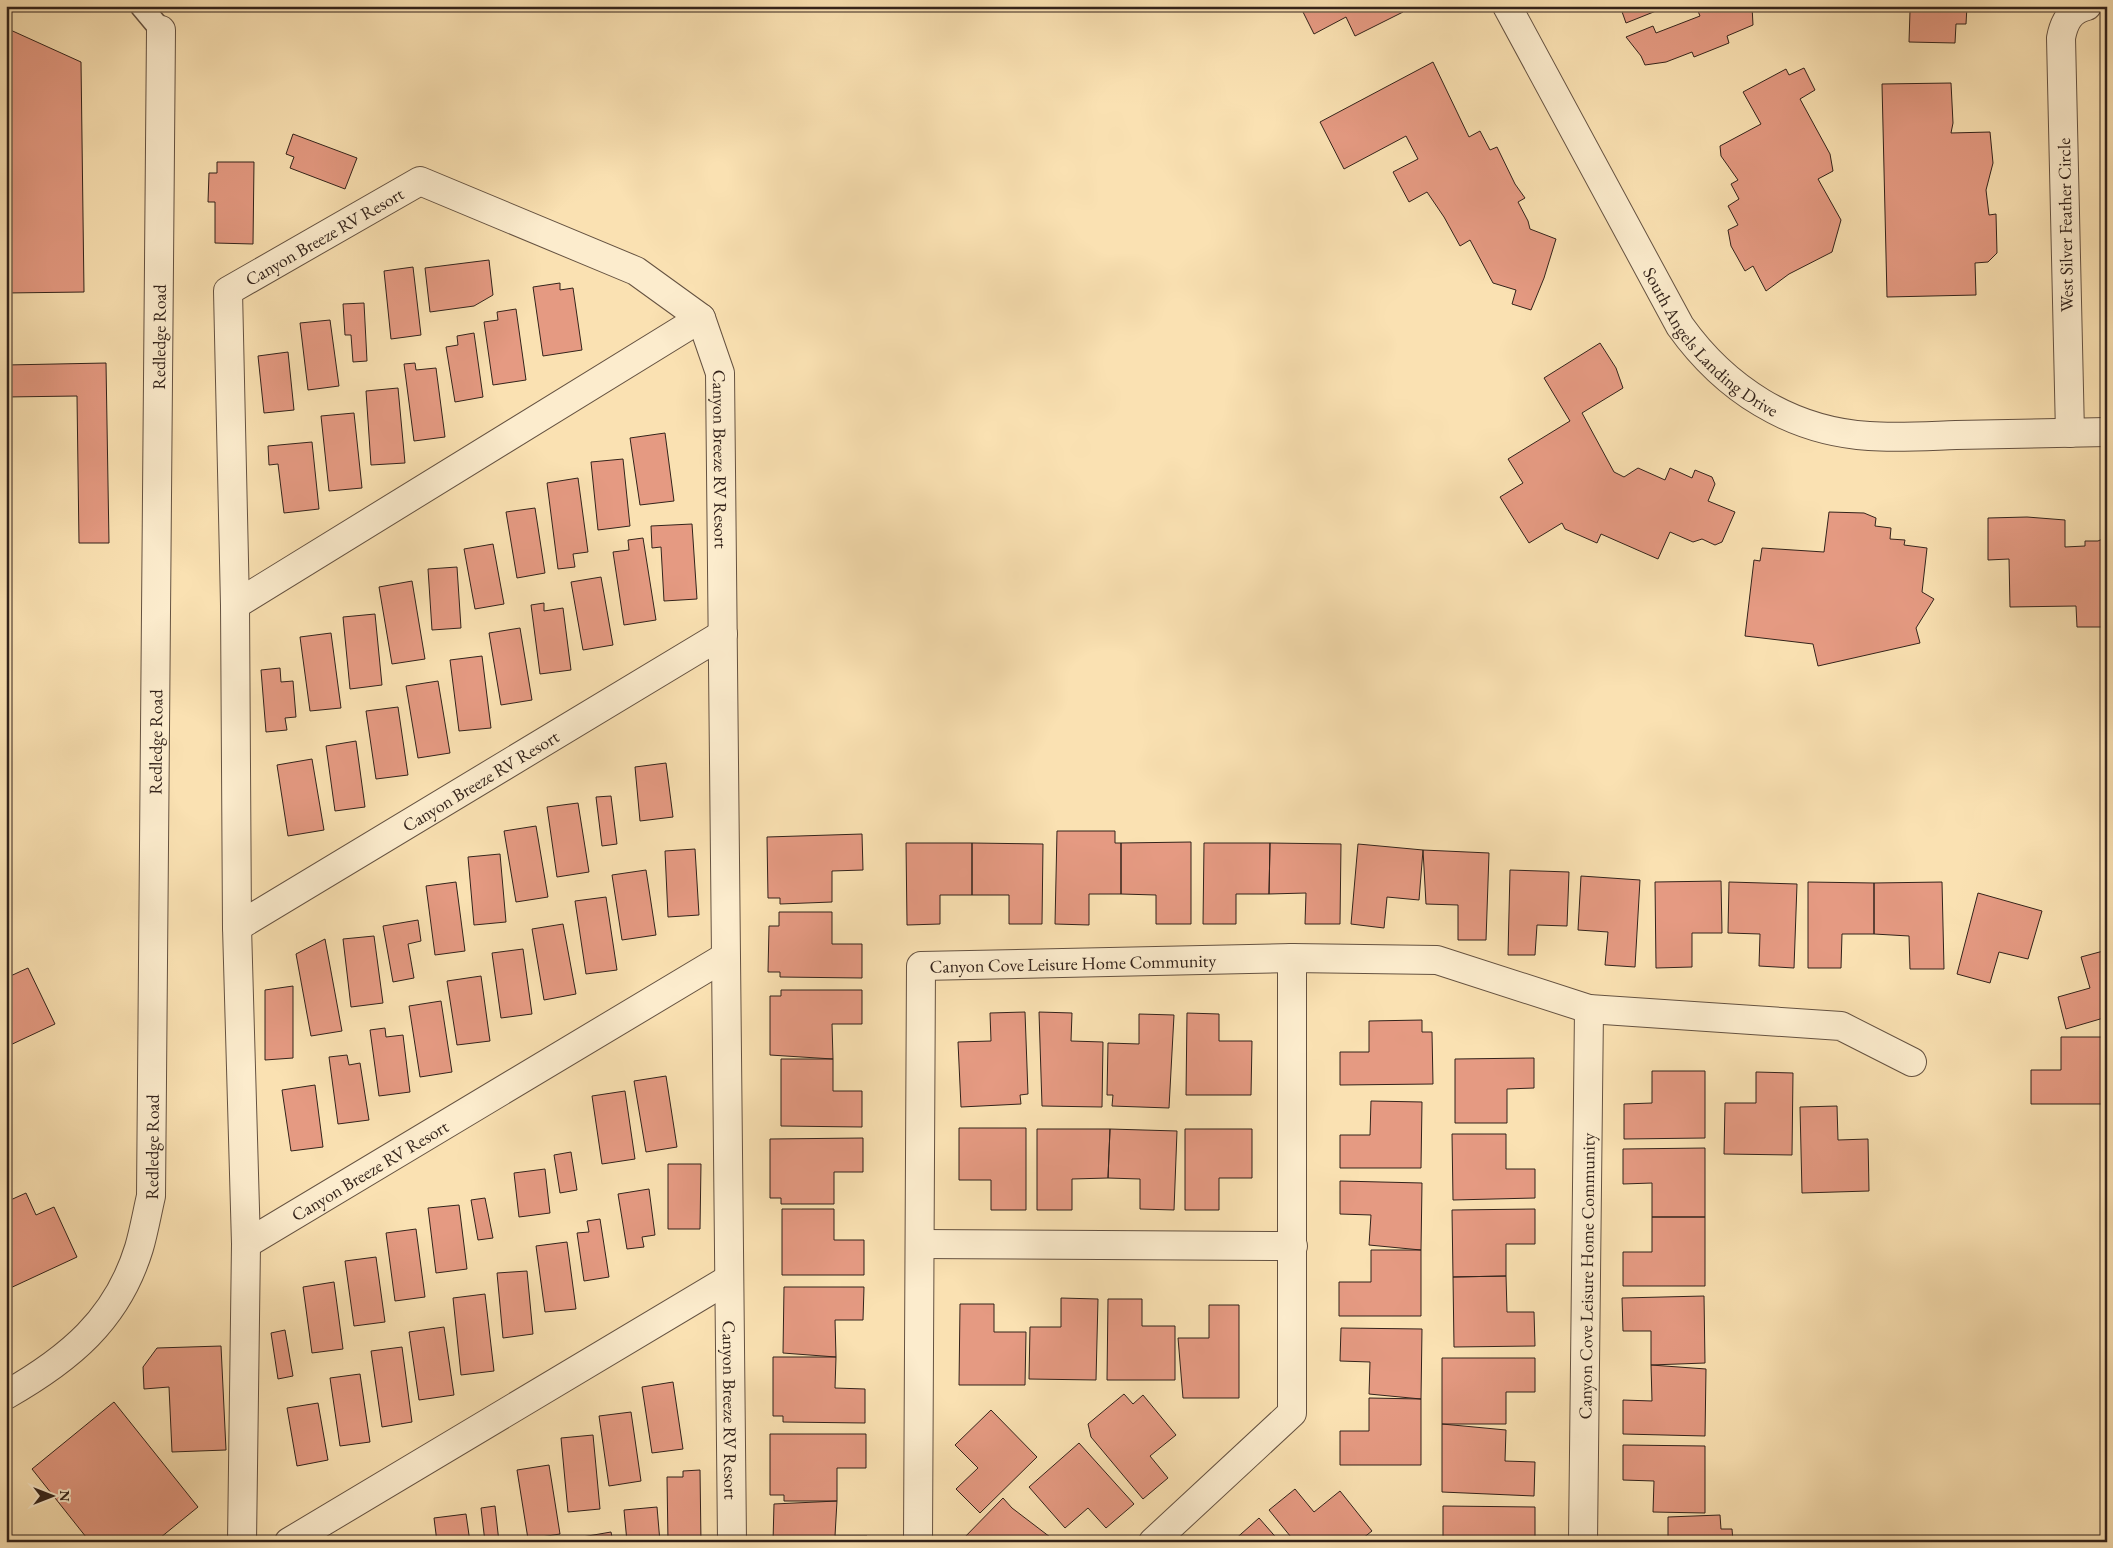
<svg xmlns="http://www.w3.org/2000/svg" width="2113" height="1548" viewBox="0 0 2113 1548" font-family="'EB Garamond',serif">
	<rect width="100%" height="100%" fill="#fae1b2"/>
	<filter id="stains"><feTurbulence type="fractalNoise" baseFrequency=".004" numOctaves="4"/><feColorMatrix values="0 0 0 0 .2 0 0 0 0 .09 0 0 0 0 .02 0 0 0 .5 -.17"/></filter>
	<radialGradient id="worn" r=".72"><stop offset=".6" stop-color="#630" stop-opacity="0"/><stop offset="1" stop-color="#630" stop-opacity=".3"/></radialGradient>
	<path fill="#e59a82" stroke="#33231b" d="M1300,6H1402L1403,12L1355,36L1346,17L1314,34Z
		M1620,6H1666V7L1626,23Z
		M1696,6H1752L1753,25L1727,36L1729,43L1694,57L1692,52L1666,62L1645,65L1641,56L1626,37L1653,26L1656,33L1700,16Z
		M1908,6H1967L1966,24H1956L1955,43L1909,42L1910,11Z
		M6,28L81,62L84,292L6,293Z
		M1433,62L1469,137L1480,131L1490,150L1497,147L1515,184L1525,198L1518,202L1528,221L1530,229L1556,239L1544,278L1531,310L1512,304L1516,290L1493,283L1470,240L1460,246L1444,217L1427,192L1409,202L1393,172L1418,159L1406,136L1344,169L1320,122Z
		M1804,68L1815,90L1800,99L1830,154L1833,171L1818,179L1841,220L1832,252L1789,274L1766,291L1753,266L1745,271L1731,246L1728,230L1738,225L1728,206L1739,199L1731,184L1738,180L1721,156L1720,146L1761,124L1743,92L1786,69L1789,75Z
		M1951,83L1953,123L1951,133L1990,132L1993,163L1986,190L1989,215L1996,214L1997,253L1988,262L1975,263L1976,295L1887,297L1882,84Z
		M293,134L357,158L345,189L290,168L294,157L286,154Z
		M217,162H254L253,244L215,243V202H208L209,173H217Z
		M489,260L493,295L474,306L430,312L425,268Z
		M413,267L421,335L391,339L384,271Z
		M560,283V290L573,288L582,350L543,356L533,287Z
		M364,303L367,361L353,362L351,335H345L343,304Z
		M516,309L526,380L493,385L484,322L498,320L497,312Z
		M330,320L339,386L308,390L300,323Z
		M474,333L483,397L455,402L446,347L458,345L457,336Z
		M1600,343L1616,368L1623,388L1582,413L1614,472L1624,477L1638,468L1665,480L1670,468L1692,478L1695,470L1712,477L1715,484L1708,501L1735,512L1722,542L1715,545L1702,539L1693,542L1670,532L1658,559L1601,534L1597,543L1565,529L1562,523L1529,543L1500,497L1523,483L1508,459L1570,421L1544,378Z
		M288,352L294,410L264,413L258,356Z
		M106,363L109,543H79L77,396L6,397V365Z
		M415,363L416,370L436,368L445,437L414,441L404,364Z
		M398,388L405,463L371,465L366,391Z
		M354,413L362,488L329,491L321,416Z
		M665,433L674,501L640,505L630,438Z
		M312,442L319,509L284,513L278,464L269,465L268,446Z
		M623,459L630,526L598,530L591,462Z
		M578,478L588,552L573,554L575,567L558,569L547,483Z
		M535,508L545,573L517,578L506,512Z
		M1829,512L1864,513L1876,518L1875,526L1891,528L1890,539L1905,540L1904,545L1927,548L1922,592L1934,599L1916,628L1920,643L1818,666L1813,644L1745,636L1754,560L1760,561L1762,548L1824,552Z
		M2027,517L2065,520V547L2085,546V541H2098L2107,537V627H2077L2076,606L2010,607L2009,559L1988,560V518Z
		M692,524L697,599L664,601L661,547L652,548L651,526Z
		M643,538L656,620L624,625L613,552L629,550L628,540Z
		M493,544L504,604L475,609L464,549Z
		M457,567L461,628L432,630L428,569Z
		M601,577L613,645L583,650L571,582Z
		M412,581L425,659L392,664L379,587Z
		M544,603V611L563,608L571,670L540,674L531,605Z
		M375,614L382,685L350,689L343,617Z
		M520,628L532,700L501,705L489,633Z
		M331,633L341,708L310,711L300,637Z
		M482,656L491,728L459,731L450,660Z
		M280,668L281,682L293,681L296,717L285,718L287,730L266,732L261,670Z
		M438,681L450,753L418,758L406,686Z
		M398,707L408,775L376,779L366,711Z
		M356,741L365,807L335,811L326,746Z
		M312,759L324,830L288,836L277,765Z
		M666,763L673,817L640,821L635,767Z
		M611,796L617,844L602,846L596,797Z
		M578,803L589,872L557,877L547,807Z
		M536,826L548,897L516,902L504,831Z
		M1057,831H1115V843H1121V894H1089V925L1055,924Z
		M862,834L863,870L832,871V902L780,904V898H768L767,837Z
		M1191,842V924H1156V895L1121,894V843Z
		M906,843H972V895H940V924L907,925Z
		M972,843L1043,844L1042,924H1009V895H972Z
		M1204,843H1270L1269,894H1236V924H1203Z
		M1270,843L1341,844L1340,924H1305L1306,893L1269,894Z
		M1358,844L1423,850L1419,900L1387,897L1384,928L1351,924Z
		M695,849L699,915L668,917L665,851Z
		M1423,850L1489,853L1486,940H1458V905L1426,904Z
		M500,854L506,922L474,925L468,857Z
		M646,870L656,935L622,940L612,875Z
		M1510,870L1569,872L1567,926L1537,925L1535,955H1508Z
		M1581,876L1640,880L1635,967L1605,965L1608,932L1578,930Z
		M1721,881L1722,933H1692V967L1656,968L1655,882Z
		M456,882L465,951L435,955L426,886Z
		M1729,882L1797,884L1794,968L1759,966L1760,934L1728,933Z
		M1808,882L1874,883V934H1842L1841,968H1808Z
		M1942,882L1944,969H1910L1909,936L1874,934V883Z
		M1978,893L2042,911L2028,959L1999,952L1990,983L1957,974Z
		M606,897L617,970L586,974L575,901Z
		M779,912H832V944H862V978L780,977V972H768L769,926H779Z
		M418,920L421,941L408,944L414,978L393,982L383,926Z
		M563,924L576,994L544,1000L532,929Z
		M374,936L383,1003L351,1007L343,939Z
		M325,939L342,1031L311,1036L296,954Z
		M523,949L532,1014L501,1018L492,953Z
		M2107,950V1017L2066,1029L2058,997L2090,988L2081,957Z
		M28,968L55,1024L6,1047V978Z
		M481,976L490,1041L457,1045L447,981Z
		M293,986V1058L265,1060V990Z
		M781,990H862V1024H832L833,1059L770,1055V996H781Z
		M441,1001L452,1072L420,1077L409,1006Z
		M1025,1012L1028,1094L1020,1095L1021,1104L961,1107L958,1042L991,1041L990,1013Z
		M1039,1012L1072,1013L1071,1041L1103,1042L1102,1107L1042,1106Z
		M1187,1013L1219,1014V1041H1252L1251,1095H1186Z
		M1139,1014L1174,1015L1169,1108L1112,1106L1113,1095H1107L1108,1043L1139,1044Z
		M1422,1020V1032H1432L1433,1084L1340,1085V1052H1369V1021Z
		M385,1028L386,1037L403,1035L410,1092L379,1096L370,1030Z
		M2061,1037H2107V1104H2031V1070H2061Z
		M347,1055L349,1065L360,1063L369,1120L338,1124L329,1057Z
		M1534,1058V1088L1507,1089V1123H1455V1059Z
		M781,1059H833V1091H862V1127L781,1126Z
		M1652,1071H1705V1138L1624,1139V1104L1652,1103Z
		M1756,1072L1793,1073L1792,1155L1724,1154L1725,1103H1756Z
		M666,1076L677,1147L646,1152L634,1081Z
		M315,1085L323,1147L291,1151L282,1090Z
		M625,1091L635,1159L602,1164L592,1096Z
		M1371,1101L1422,1102L1421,1168H1340V1135H1370Z
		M1837,1106L1838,1140L1868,1139L1869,1191L1802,1193L1800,1107Z
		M959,1128H1026V1210H991V1180H959Z
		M1037,1129H1110L1108,1178L1072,1179V1210H1037Z
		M1110,1129L1177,1131L1174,1210L1140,1209V1179L1108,1178Z
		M1185,1129H1252V1178H1219V1210H1185Z
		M1452,1134H1506V1169H1535V1198L1453,1200Z
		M863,1138V1172H834V1204H781V1198H770V1139Z
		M1705,1148V1217H1652V1183L1623,1184V1149Z
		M571,1152L577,1190L560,1193L554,1155Z
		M668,1164H701L700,1229H668Z
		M545,1169L550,1213L519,1217L514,1173Z
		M1340,1181L1422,1183L1421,1250L1369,1245L1371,1215L1340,1214Z
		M649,1189L655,1235L642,1237L644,1247L627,1249L618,1194Z
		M26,1193L36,1215L54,1207L77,1257L6,1290V1202Z
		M485,1198L493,1238L478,1240L471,1200Z
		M459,1205L467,1269L436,1273L428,1208Z
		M782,1209H834V1240H864V1275H782Z
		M1535,1209V1244H1506V1276L1453,1277L1452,1210Z
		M1652,1217H1705V1286H1623V1252H1652Z
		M600,1219L609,1277L584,1281L577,1233L589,1232L587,1221Z
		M416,1229L425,1297L395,1301L386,1233Z
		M567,1242L576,1309L545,1312L536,1246Z
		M1371,1250H1421V1316H1339V1282H1371Z
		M376,1257L385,1322L354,1326L345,1261Z
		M527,1271L533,1334L503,1338L497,1273Z
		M1506,1276L1507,1312H1534L1535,1346L1454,1347L1453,1277Z
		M334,1282L343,1349L312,1353L303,1287Z
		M784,1287H864L863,1320H835L836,1357L783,1353Z
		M485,1294L494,1371L461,1375L453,1298Z
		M1704,1296L1705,1363L1651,1365V1331H1623L1622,1298Z
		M1061,1298L1098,1299L1096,1380L1029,1379L1030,1327H1061Z
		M1108,1299H1142V1326H1175V1380H1107Z
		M960,1304H994V1332H1026L1025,1385H959Z
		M1209,1305H1239V1398H1183L1178,1338H1209Z
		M444,1327L454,1395L419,1400L409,1332Z
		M1341,1328L1422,1329L1421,1399L1369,1394L1370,1362L1340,1361Z
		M285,1330L293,1376L278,1379L271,1333Z
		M221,1346L226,1450L172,1452L169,1387L144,1389L143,1367L157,1348Z
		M402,1347L412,1422L382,1427L371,1351Z
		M773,1357H836L835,1388L865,1389V1423L783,1422V1416H773Z
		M1442,1358H1535V1392H1506V1424H1442Z
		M1651,1365L1706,1369L1705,1436L1623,1434V1400L1652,1401Z
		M360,1374L370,1442L340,1446L330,1378Z
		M673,1382L683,1449L652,1453L642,1387Z
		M1124,1394L1133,1404L1143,1395L1176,1435L1150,1456L1168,1478L1143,1499L1091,1437L1088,1424Z
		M1369,1398L1421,1399V1465H1340V1431H1369Z
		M114,1402L198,1507L155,1542H90L32,1469Z
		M318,1403L328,1460L297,1466L287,1408Z
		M991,1410L1037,1457L980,1513L956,1489L978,1468L955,1445Z
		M631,1412L641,1481L609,1486L599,1416Z
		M1442,1424L1506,1430L1505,1461L1535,1462L1534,1496L1442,1492Z
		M770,1434H866V1468H837V1501H784V1495H770Z
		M593,1435L600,1509L568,1512L561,1438Z
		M1079,1443L1134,1504L1106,1528L1088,1508L1065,1528L1029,1487Z
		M1623,1445L1705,1446V1513L1653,1512L1654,1481L1623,1480Z
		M549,1465L560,1534L528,1539L517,1470Z
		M700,1470L701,1542H668L667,1477H683V1471Z
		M1295,1489L1314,1512L1340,1491L1372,1531L1358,1542H1295L1269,1510Z
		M1003,1498L1012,1508L1050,1537L1045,1542H960Z
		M837,1501L835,1536H867V1542H773L774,1504Z
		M495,1506L499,1542H485L481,1508Z
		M1443,1506L1535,1507V1541L1443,1542Z
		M657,1507L660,1542H627L624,1510Z
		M466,1514L470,1542H437L434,1518Z
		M1720,1515L1721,1529H1732L1733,1542H1668V1517Z
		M1259,1518L1280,1542H1232Z
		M611,1532L613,1542H582V1537Z"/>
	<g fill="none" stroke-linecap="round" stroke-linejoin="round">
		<g stroke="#655241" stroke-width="24">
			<path id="service" d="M141,6L161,30"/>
		</g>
		<g stroke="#655241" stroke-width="30">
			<g id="minor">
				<path id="s1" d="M1507,6L1680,326C1725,389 1790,431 1869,436C1897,438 1927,436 1956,435C2006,434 2056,433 2107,432"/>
				<path d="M2070,433L2061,38C2064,22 2070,10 2087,6"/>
				<path d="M235,605L701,318"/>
				<path id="s2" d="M237,927L723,634"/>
				<path id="s3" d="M246,1244L725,957"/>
				<path d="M920,1244L1293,1246"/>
				<path id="s4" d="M6,1395C69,1359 117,1320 139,1248C144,1231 147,1213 151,1196L161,30"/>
				<path id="s5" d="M242,1542L246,1244L237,927L235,605L228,291L420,181L636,271L701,318L720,373L732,1542"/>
				<path d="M289,1542L729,1279"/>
				<path id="s6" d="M918,1542L921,966L1292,958L1437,960L1589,1009L1841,1026L1912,1062"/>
				<path d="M1153,1542L1292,1413V958"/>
				<path id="s7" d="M1583,1542L1589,1009"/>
			</g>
		</g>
		<use href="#service" stroke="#fceccd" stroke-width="21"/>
		<use href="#minor" stroke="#fceccd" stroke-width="28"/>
	</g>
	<g text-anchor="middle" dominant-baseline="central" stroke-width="4" stroke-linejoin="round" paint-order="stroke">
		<g font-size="18" fill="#33231b" stroke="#fceccd">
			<text transform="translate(2065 225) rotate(-91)">West Silver Feather Circle</text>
			<text stroke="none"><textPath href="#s5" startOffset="1362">Canyon Breeze RV Resort</textPath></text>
			<text stroke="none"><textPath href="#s4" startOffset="1116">Redledge Road</textPath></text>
			<text stroke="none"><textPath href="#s1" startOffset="396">South Angels Landing Drive</textPath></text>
			<text stroke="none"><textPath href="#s5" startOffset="1931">Canyon Breeze RV Resort</textPath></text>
			<text stroke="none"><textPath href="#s4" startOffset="711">Redledge Road</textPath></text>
			<text stroke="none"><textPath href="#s2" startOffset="284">Canyon Breeze RV Resort</textPath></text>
			<text stroke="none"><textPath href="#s6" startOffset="728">Canyon Cove Leisure Home Community</textPath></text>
			<text stroke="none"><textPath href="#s4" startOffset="306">Redledge Road</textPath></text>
			<text stroke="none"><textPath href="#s3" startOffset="144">Canyon Breeze RV Resort</textPath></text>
			<text stroke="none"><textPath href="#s7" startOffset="266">Canyon Cove Leisure Home Community</textPath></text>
			<text stroke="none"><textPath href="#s5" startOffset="2882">Canyon Breeze RV Resort</textPath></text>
		</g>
	</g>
	<rect width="2113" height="1548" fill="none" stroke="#fae1b2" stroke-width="25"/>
	<rect x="8" y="8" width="2098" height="1533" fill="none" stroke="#33231b" stroke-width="2.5"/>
	<rect x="12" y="12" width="2088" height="1523" fill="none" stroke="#33231b"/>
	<g transform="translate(52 1496) rotate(90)" stroke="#fceccd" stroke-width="4" paint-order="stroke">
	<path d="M0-4L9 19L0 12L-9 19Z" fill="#33231b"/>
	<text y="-8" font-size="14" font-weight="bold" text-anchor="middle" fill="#33231b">N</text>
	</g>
	<rect width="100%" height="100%" filter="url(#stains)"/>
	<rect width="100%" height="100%" fill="url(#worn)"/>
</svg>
